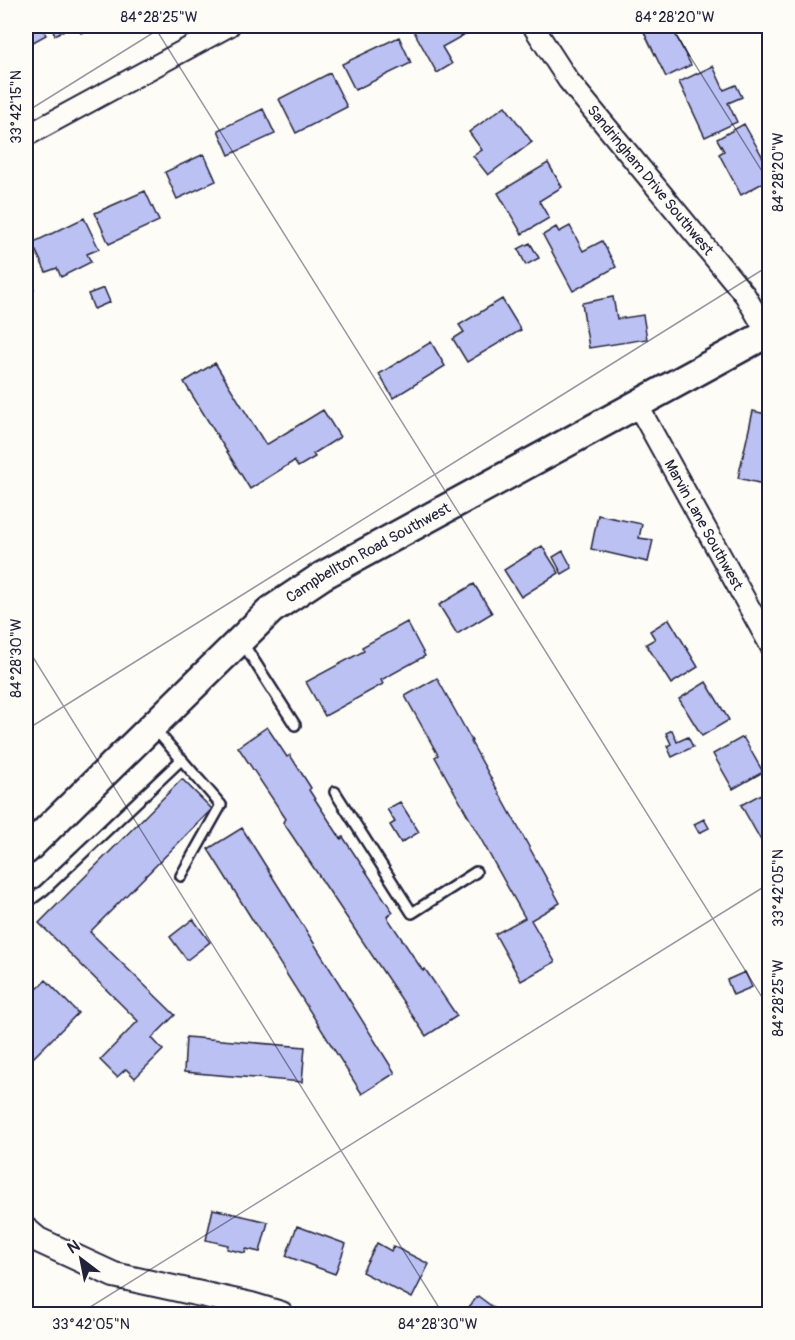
<svg xmlns="http://www.w3.org/2000/svg" width="795" height="1340" viewBox="0 0 795 1340" font-family="Pangolin,sans-serif">
	<rect width="100%" height="100%" fill="#fdfcf7"/>
	<filter id="ink" filterUnits="userSpaceOnUse"><feTurbulence type="fractalNoise" baseFrequency=".0167" numOctaves="2"/><feDisplacementMap in="SourceGraphic" scale="12" xChannelSelector="R" yChannelSelector="G"/><feConvolveMatrix kernelMatrix="1 2 1 2 8 2 1 2 1" color-interpolation-filters="sRGB"/></filter>
	<g filter="url(#ink)">
		<path fill="#bbc1f2" stroke="#22223b" stroke-width="1.5" d="M26,26H41L46,35L26,46Z
			M50,26H72L55,35Z
			M77,26H94L81,33Z
			M411,26H478V27L442,47L452,64L437,73Z
			M641,26H671L691,65L666,77Z
			M399,37L411,63L355,90L342,64Z
			M713,66L724,90L736,85L742,97L728,103L737,122L705,137L679,82Z
			M330,73L347,107L296,133L279,99Z
			M505,106L532,142L488,175L473,156L482,150L469,132Z
			M263,109L275,134L229,155L218,130Z
			M744,124L770,170V179L741,195L719,154L724,151L717,139Z
			M204,154L216,181L177,199L165,172Z
			M548,163L562,187L539,201L549,218L522,234L498,193Z
			M145,191L159,221L109,244L95,213Z
			M84,218L99,249L87,254L91,262L61,277L57,268L46,272L32,243Z
			M570,226L583,251L602,241L616,267L573,291L543,235L556,227L559,232Z
			M530,243L539,258L526,265L518,249Z
			M26,268L34,290L28,292L33,304L26,307Z
			M104,288L110,302L94,309L88,294Z
			M613,297L617,319L643,315L647,339L589,348L582,303Z
			M502,299L521,330L467,362L453,339L464,332L459,325Z
			M431,342L445,366L393,398L379,374Z
			M215,363L266,445L323,410L340,437L313,454L315,457L298,467L294,461L250,489L184,382Z
			M753,411L770,415V456L763,484L738,478Z
			M598,515L642,524L639,538L653,540L648,562L591,549Z
			M542,546L559,573L521,597L504,570Z
			M563,551L572,568L562,574L553,557Z
			M474,584L492,613L457,634L439,605Z
			M669,619L698,667L671,684L646,644L655,639L650,631Z
			M407,622L425,656L381,680L383,684L325,716L306,682L364,651L362,647Z
			M437,678L472,741L471,742L560,903L531,920L555,962L521,981L495,934L525,918L435,757L438,755L405,696Z
			M706,682L729,720L702,736L679,699Z
			M267,727L287,757L290,755L311,788L309,790L341,839L343,837L393,912L387,917L423,971L425,969L457,1016L426,1036L283,822L286,819L238,747Z
			M672,730L677,742L688,737L693,747L672,757L667,746L671,744L666,733Z
			M743,737L763,772L733,789L713,754Z
			M182,779L212,809L90,932L175,1015L152,1038L163,1050L135,1078L126,1069L117,1077L100,1060L138,1021L39,923Z
			M770,789V840L763,844L741,805Z
			M400,802L419,832L401,843L390,825L395,822L387,809Z
			M704,819L709,828L699,833L694,824Z
			M242,828L395,1073L362,1094L208,849Z
			M193,919L210,942L187,960L170,937Z
			M745,972L752,987L733,995L727,980Z
			M46,980L78,1013L26,1065V1000Z
			M186,1037L305,1047L302,1082L184,1072Z
			M213,1209L268,1222L260,1252L246,1249L245,1253L227,1249L228,1245L206,1240Z
			M297,1226L346,1244L335,1274L286,1256Z
			M377,1243L391,1251L393,1246L429,1264L412,1298L362,1272Z
			M478,1296L502,1314H463Z"/>
		<g fill="none" stroke-linecap="round" stroke-linejoin="round">
			<g stroke="#22223b" stroke-width="14">
				<path id="service" d="M242,642L295,725
					M154,728L221,805L181,876
					M335,792L412,913L476,872
					M26,901L32,899L44,890L182,759"/>
			</g>
			<g stroke="#22223b" stroke-width="24">
				<g id="minor">
					<path id="s1" d="M533,26L568,80L745,295L767,333"/>
					<path d="M26,136L229,26"/>
					<path id="s2" d="M637,404L770,645"/>
				</g>
			</g>
			<g stroke="#22223b" stroke-width="28">
				<path id="tertiary" d="M26,1230L38,1240L114,1275L251,1305L281,1314"/>
			</g>
			<g stroke="#22223b" stroke-width="32">
				<g id="secondary">
					<path id="s3" d="M26,850L271,610L322,576L770,332"/>
				</g>
			</g>
			<use href="#service" stroke="#fdfcf7" stroke-width="9"/>
			<use href="#minor" stroke="#fdfcf7" stroke-width="20"/>
			<use href="#tertiary" stroke="#fdfcf7" stroke-width="24"/>
			<use href="#secondary" stroke="#fdfcf7" stroke-width="27"/>
		</g>
	</g>
	<path fill="none" stroke="#22223b" stroke-width="1.5" stroke-opacity="0.45" d="M154,26L770,1010M671,26L770,184M26,112L164,26M26,646L443,1314M26,730L770,265M79,1314L770,883"/>
	<g text-anchor="middle" dominant-baseline="central" stroke-width="4.5" stroke-linejoin="round" paint-order="stroke">
		<g font-size="15" fill="#22223b" stroke="#fdfcf7">
			<text stroke="none"><textPath href="#s1" startOffset="194">Sandringham Drive Southwest</textPath></text>
			<text stroke="none"><textPath href="#s2" startOffset="138">Marvin Lane Southwest</textPath></text>
			<text stroke="none"><textPath href="#s3" startOffset="456">Campbellton Road Southwest</textPath></text>
		</g>
	</g>
	<rect width="795" height="1340" fill="none" stroke="#fdfcf7" stroke-width="66"/>
	<g transform="translate(81 1259) rotate(328)" stroke="#fdfcf7" stroke-width="4.5" paint-order="stroke">
	<path d="M0-4.5L10 22L0 15L-10 22Z" fill="#22223b"/>
	<text y="-9" font-size="16" font-weight="bold" text-anchor="middle" fill="#22223b">N</text>
	</g>
	<rect x="33" y="33" width="729" height="1274" fill="none" stroke="#22223b" stroke-width="2"/>
	<g font-size="15" text-anchor="middle" fill="#22223b">
		<text x="159" y="22">84°28'25"W</text>
		<text x="675" y="22">84°28'20"W</text>
		<text transform="translate(16 107) rotate(-90)" y="5">33°42'15"N</text>
		<text transform="translate(778 172) rotate(-90)" y="5">84°28'20"W</text>
		<text transform="translate(16 658) rotate(-90)" y="5">84°28'30"W</text>
		<text transform="translate(778 888) rotate(-90)" y="5">33°42'05"N</text>
		<text transform="translate(778 998) rotate(-90)" y="5">84°28'25"W</text>
		<text x="91" y="1329">33°42'05"N</text>
		<text x="438" y="1329">84°28'30"W</text>
	</g>
</svg>
